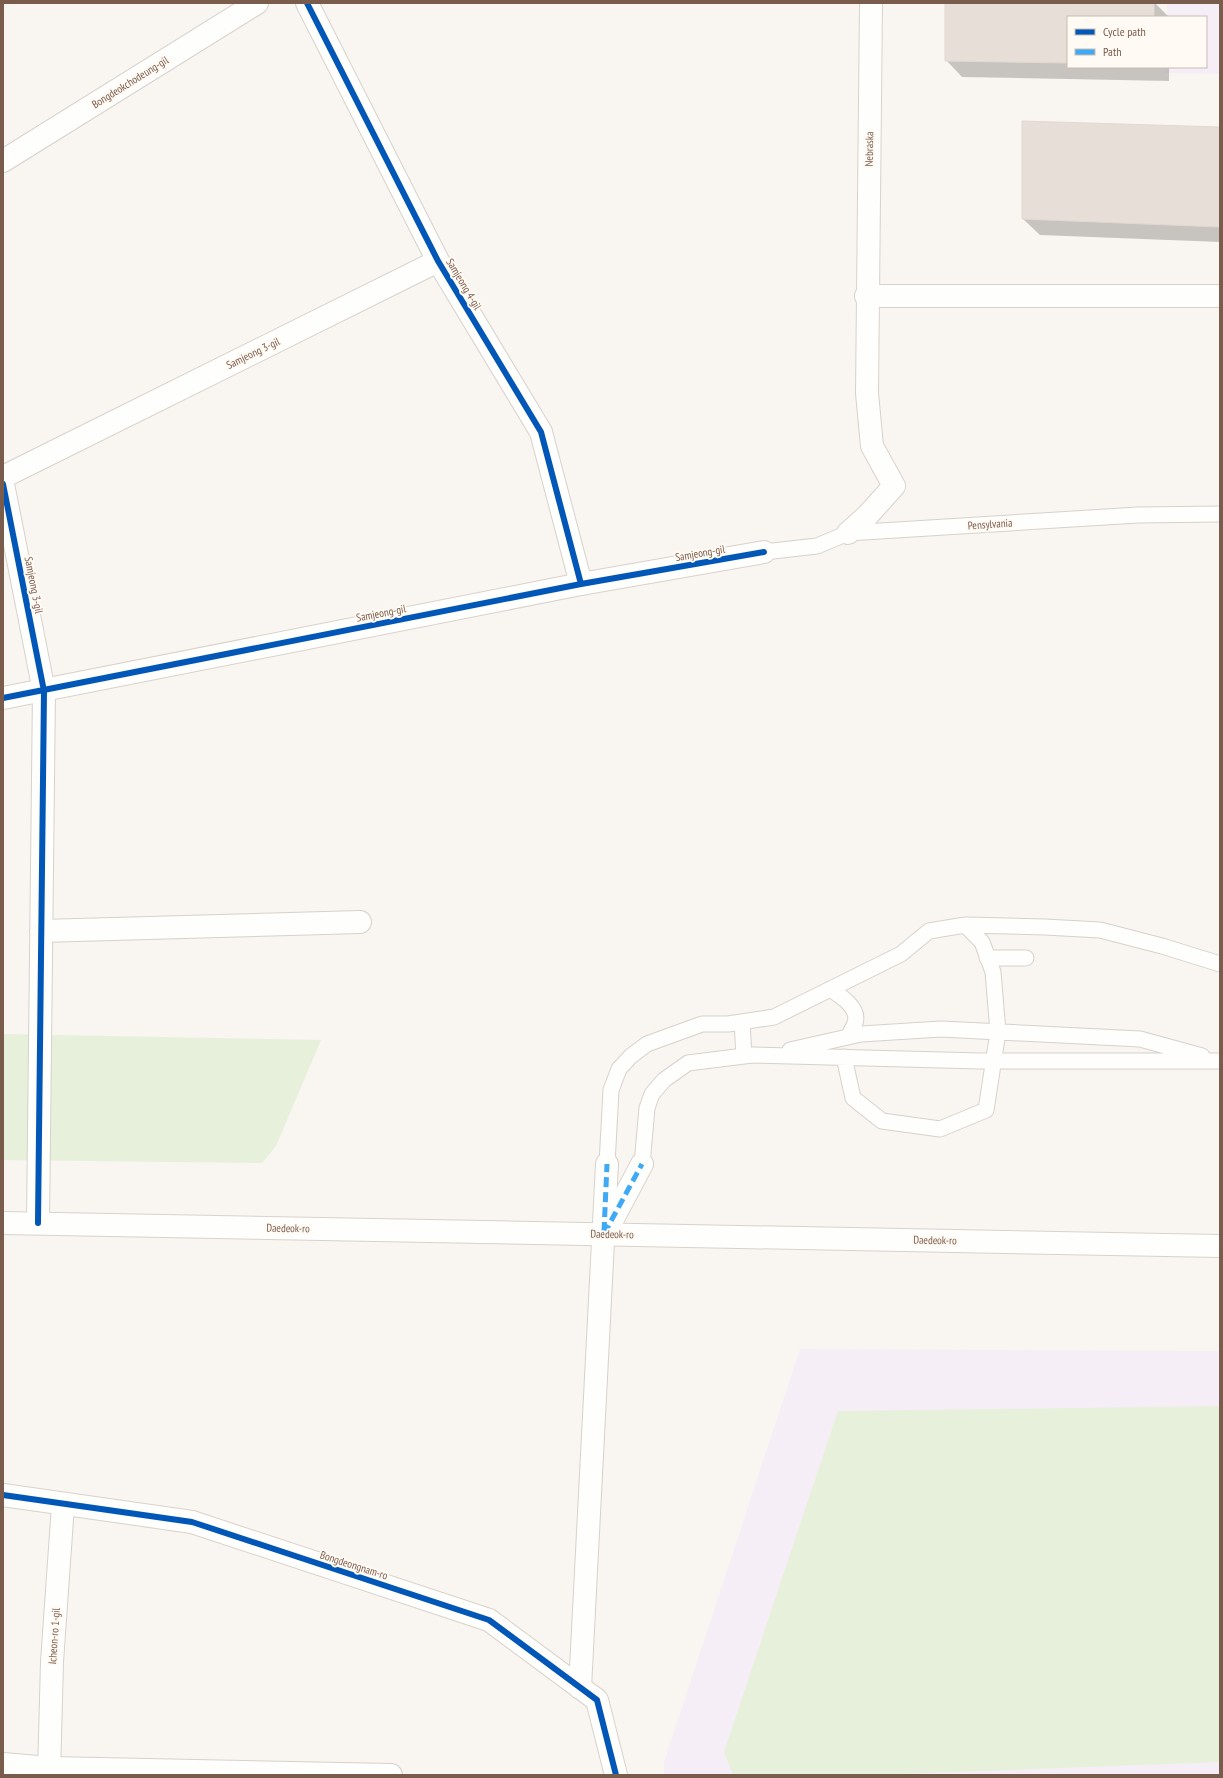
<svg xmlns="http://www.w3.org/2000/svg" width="1223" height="1778" viewBox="0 0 1223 1778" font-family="'PT Sans Narrow',sans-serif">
	<rect width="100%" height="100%" fill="#f9f5f0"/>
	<path fill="#f6eef6" d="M1167,3H1220V74L1165,73L1166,67H1206V17H1167Z
		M800,1349L1220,1351V1775H664V1762Z"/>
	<path fill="#e7f0db" d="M3,1034L321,1040L276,1146L262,1163L3,1160Z
		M1220,1406V1762L877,1775H733L724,1752L838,1411Z"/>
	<path fill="#0003" d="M946,3H1155L1169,17H1068V67H1169V81L962,77L946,60Z
		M1220,128V242L1040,235L1023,219Z"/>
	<path fill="#e6ded7" stroke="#e2d8d2" d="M945,3H1154V17H1068V63L945,61Z
		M1022,121L1220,127V227L1022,219Z"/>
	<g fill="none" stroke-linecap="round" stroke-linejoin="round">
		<g stroke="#d7d1cb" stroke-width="17">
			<path id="lane" d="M764,552L817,546L848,533L1138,515L1220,514
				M987,958H1026
				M830,989C841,996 860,1008 855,1023C853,1028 850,1033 848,1037
				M742,1022L744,1056
				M790,1050L861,1034L941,1029L1140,1039L1202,1056
				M844,1057L853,1098L882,1121L940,1129L986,1110L998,1032L993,972L982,942L965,925
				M607,1164L611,1090L619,1069L631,1056L647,1044L702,1024H728L774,1017L901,954L929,931L965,925L1045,927L1100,930L1162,946L1220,964
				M642,1164L647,1108L652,1094L664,1080L688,1063L752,1055L980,1061H1220"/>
		</g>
		<g stroke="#d7d1cb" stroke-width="24">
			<path id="street" d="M307,3L438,261L541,432L581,584
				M3,161L257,3
				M3,477L438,261
				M3,484L44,691L38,1223
				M41,931L360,922
				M607,1230L642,1164
				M580,1688L607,1164
				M3,1764L50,1768L391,1775
				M49,1775L52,1662L63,1505"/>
		</g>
		<g stroke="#d9d2cb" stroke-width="24">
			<path id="secondary" d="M866,296H1220
				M848,533L867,516L894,486L872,446L867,393L871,3
				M3,698L581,584L764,552
				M3,1223L1220,1246
				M3,1495L192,1522L489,1620L597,1700L616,1775"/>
		</g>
		<use href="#lane" stroke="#fefefd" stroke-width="15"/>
		<use href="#street" stroke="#fefefd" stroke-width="22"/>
		<use href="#secondary" stroke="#fefefd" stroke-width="22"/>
		<path stroke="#3fa9f5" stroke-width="5" stroke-dasharray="10 5" stroke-linecap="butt" d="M604,1232L607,1164
			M604,1234L642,1164"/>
		<g stroke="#fffaf3" stroke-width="8">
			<path id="cycleway" d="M307,3L438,261L541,432L581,584
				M3,484L44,691L38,1223
				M3,698L581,584L764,552
				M3,1495L192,1522L489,1620L597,1700L616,1775"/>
		</g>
		<use href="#cycleway" stroke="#0057b8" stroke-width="6"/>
	</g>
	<g text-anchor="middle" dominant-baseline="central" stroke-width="4" stroke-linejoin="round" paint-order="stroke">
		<g font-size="11" fill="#7a5c4d" stroke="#fffaf3">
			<text transform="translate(130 82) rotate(-32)">Bongdeokchodeung-gil</text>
			<text transform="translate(869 149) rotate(-89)">Nebraska</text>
			<text transform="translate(464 284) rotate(59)">Samjeong 4-gil</text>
			<text transform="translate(253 353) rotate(-26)">Samjeong 3-gil</text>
			<text transform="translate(990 524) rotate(-4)">Pensylvania</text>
			<text transform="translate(700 553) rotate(-10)">Samjeong-gil</text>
			<text transform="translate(34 585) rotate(79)">Samjeong 3-gil</text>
			<text transform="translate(381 613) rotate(-11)">Samjeong-gil</text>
			<text transform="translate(288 1228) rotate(1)">Daedeok-ro</text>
			<text transform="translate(612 1234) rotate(1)">Daedeok-ro</text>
			<text transform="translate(935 1240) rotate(1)">Daedeok-ro</text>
			<text transform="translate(354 1565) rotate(18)">Bongdeongnam-ro</text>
			<text transform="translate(54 1636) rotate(-86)">Icheon-ro 1-gil</text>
		</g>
	</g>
	<rect width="1223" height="1778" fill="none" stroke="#7a5c4d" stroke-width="8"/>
	<rect x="1067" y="16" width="140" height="52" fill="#fffaf3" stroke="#cabbb1"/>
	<rect x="1075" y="29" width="20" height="6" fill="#0057b8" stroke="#cabbb1"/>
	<text x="1103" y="36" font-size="12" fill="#7a5c4d">Cycle path</text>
	<rect x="1075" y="49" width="20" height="6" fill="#3fa9f5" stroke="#cabbb1"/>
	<text x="1103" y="56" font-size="12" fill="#7a5c4d">Path</text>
</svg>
